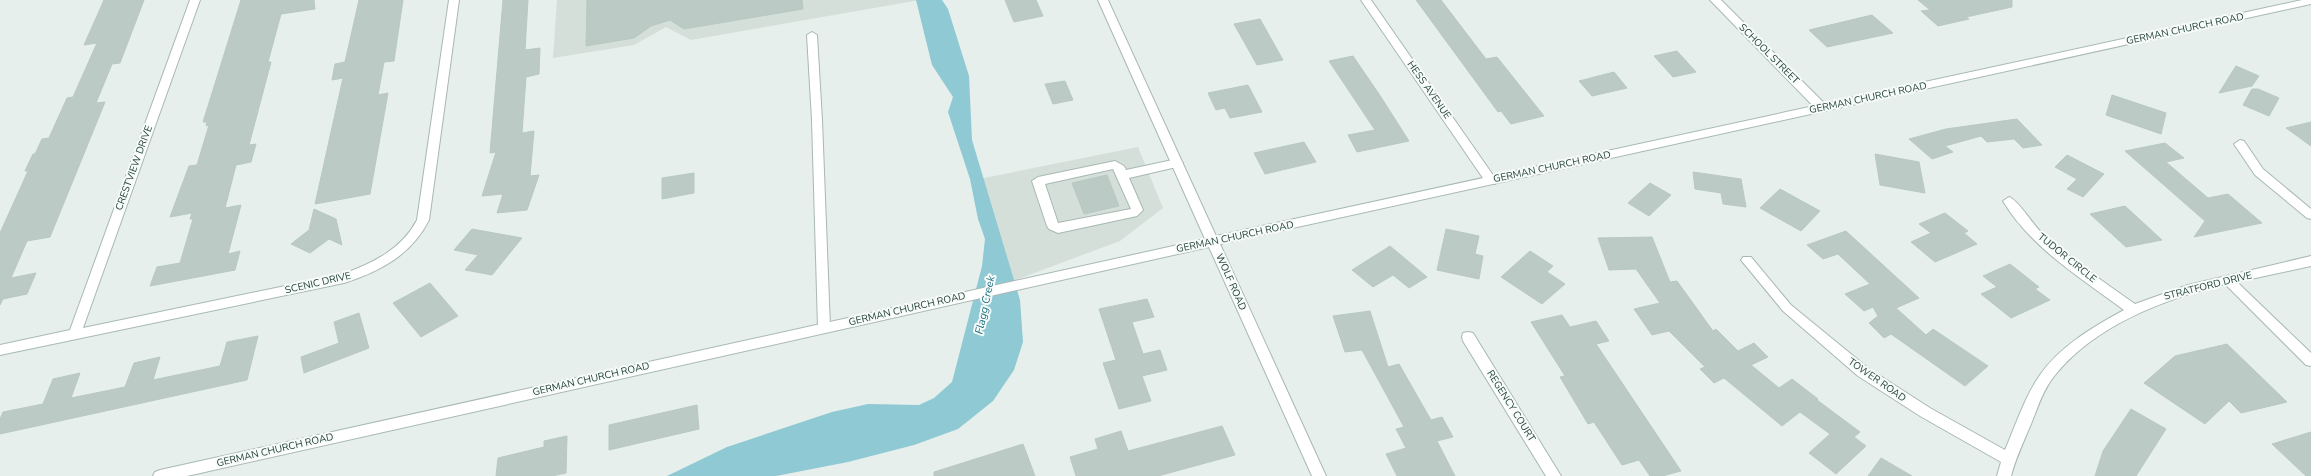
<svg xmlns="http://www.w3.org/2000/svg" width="2311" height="476" viewBox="0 0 2311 476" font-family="'Nunito Sans',sans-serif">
	<rect width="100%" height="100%" fill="#e6efeb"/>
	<path fill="#d4dfda" d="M557,0H920L691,40L666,27L634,45L553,58Z
		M1138,147L1163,208L1120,241L1007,283L974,180Z"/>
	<path fill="#8ec9d4" d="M916,0H942L948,9L969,76L972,140L1020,300L1023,342L1014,370L993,401L958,429L914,445L848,462L776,476H667L727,447L832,412L868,404L919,405L934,398L952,382L982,266L985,239L978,219L970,179L948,112L953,97L932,65Z"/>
	<path fill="#bbcac4" stroke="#b8c9c2" d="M104,0H144L120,63L112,64L96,103L105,102L50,237L27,241L11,278L36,273L27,294L3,299L0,305V233L28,171H25L33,154H35L42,139L49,138L67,98L73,97L97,43L84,45Z
		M241,0H314L315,9L281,14L268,62H271L249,145L256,144L251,162L236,165L225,208L241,205L228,254L240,251L235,270L150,286L157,267L180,263L193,219H190L192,213L170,217L189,166L197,165L209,125L206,126L207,122H203Z
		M359,0H403L394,61L384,62L378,95L388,93L370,194L315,204L343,78L332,80L335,64L345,62Z
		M503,0H528L525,50L540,48L539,74L526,77L522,133L534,131L530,176L539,175L527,210L497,213L503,194L482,196L496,152L490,153Z
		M587,0H802L803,9L684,29L670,20L651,26L634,38L586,46Z
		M1005,0H1036L1043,16L1014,22Z
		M1416,0H1441L1486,59L1497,57L1544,116L1511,124L1501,111L1498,112Z
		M1918,0H2012V7L1966,17L1969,19L1938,26L1921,11L1930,10Z
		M1872,15L1893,33L1827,47L1809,30Z
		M1260,19L1283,60L1257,65L1234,24Z
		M1677,51L1696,72L1673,77L1654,56Z
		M1353,56L1381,97L1409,141L1357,152L1348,135L1375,130L1329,61Z
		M2236,66L2259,76L2252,86L2219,93Z
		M1614,72L1627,88L1592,96L1579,81Z
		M1065,81L1073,100L1053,104L1045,84Z
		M1248,85L1262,112L1230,118L1225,108L1216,110L1208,93Z
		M2252,89H2258L2279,98L2269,116L2243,105Z
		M2112,95L2166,113L2161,134L2106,115Z
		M2017,119L2042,145L2023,148L2014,139L1987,142L1981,136L1945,146L1953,152L1932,159L1909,139L1946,129Z
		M2311,122V146L2286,128Z
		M1304,142L1316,162L1265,174L1254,153Z
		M2165,143L2184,158L2166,162L2208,198L2228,194L2262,223L2194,237L2205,221L2125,151Z
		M1875,154L1919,162L1925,193L1880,185Z
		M2067,155L2104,174L2083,197L2067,189L2077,179L2055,167Z
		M1693,172L1741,179L1746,207L1723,204L1721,193L1695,189Z
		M694,173V193L662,199V178Z
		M1107,175L1119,206L1084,214L1072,183Z
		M1650,183L1671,195L1649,216L1628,203Z
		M1780,189L1820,211L1801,231L1760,208Z
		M2125,206L2162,240L2126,247L2090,214Z
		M314,209L336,219L342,245L329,239L310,253L291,244L309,230Z
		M1945,213L1968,231L1964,233L1977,244L1935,262L1911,242L1931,233L1919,224Z
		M472,229L522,238L492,275L465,270L478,255L454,250Z
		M1446,229L1479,236L1475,254L1483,256L1479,279L1437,270Z
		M1846,231L1919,298L1896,308L1926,335L1933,329L1988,366L1965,386L1891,334L1884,338L1869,323L1878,316L1873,307L1864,311L1845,294L1870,284L1838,254L1823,259L1807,245Z
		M1652,237L1670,282L1677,281L1713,331L1716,329L1738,351L1754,343L1768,357L1751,365L1779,388L1792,379L1818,399L1817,400L1860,432L1854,437L1866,446L1836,474L1809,453L1830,434L1800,412L1782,426L1724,378L1714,383L1700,369L1705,367L1669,331L1652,335L1634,309L1660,303L1636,269L1609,270L1598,238Z
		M1390,246L1427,277L1409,288L1393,275L1373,287L1352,270Z
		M1530,251L1553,266L1547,272L1565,284L1542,304L1501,277Z
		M2010,264L2039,287L2035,289L2050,300L2011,318L1981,294L1997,287L1983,276Z
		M430,283L458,316L421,337L393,303Z
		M1147,299L1154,317L1132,322L1143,354L1160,350L1167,370L1142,376L1151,401L1119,409L1103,363L1116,360L1099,309Z
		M1370,311L1388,367L1399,364L1431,420L1442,417L1453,437L1437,441L1455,476H1397L1386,454L1406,448L1396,429L1404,427L1362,350L1345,352L1333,316Z
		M359,313L369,348L304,373L301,357L339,343L334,322Z
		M1562,315L1570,327L1596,321L1609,341L1596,344L1681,471L1662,476H1650L1639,460L1622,465L1594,422L1588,424L1560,377L1565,376L1531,322Z
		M258,336L247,380L0,434V419L3,412L43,404L53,379L80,373L71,398L125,387L134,363L160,357L153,380L220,366L227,342Z
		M2227,344L2287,402L2241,413L2229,401L2205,424L2144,383L2175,356Z
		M697,405L699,429L609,450V425Z
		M2131,409L2166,429L2136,476H2095L2103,451Z
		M1222,426L1235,455L1158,476H1076L1070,457L1098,449L1095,439L1121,431L1128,451Z
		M2311,432V476H2306L2272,444Z
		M567,436L566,473L552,476H496L498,458L544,447V441Z
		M1023,444L1035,476H934V472Z
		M1881,458L1912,476H1868Z"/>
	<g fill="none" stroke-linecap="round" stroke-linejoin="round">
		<g stroke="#a8b8b2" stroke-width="2">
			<path id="service" d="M812,32L817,35L822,120L830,327L829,331H819L818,327L812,120L807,35Z
				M1177,159L1183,163L1181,166L1129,178L1143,210L1137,216L1058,233L1049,229L1047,226L1032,181L1038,177L1115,161L1124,166L1126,170ZM1113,169L1131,209L1058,223L1045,184Z"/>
		</g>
		<g stroke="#a8b8b2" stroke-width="2">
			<path id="minor" d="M190,0H200L83,328L343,274C373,263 402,249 417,220L449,0H459L429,220C411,255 381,271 344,283L0,355V345L70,330Z
				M1361,0H1371L1495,178L1497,181L1495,184H1487Z
				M1710,0H1721L1826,105L1827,108L1826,111H1818Z
				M2240,140L2244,141L2263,169L2311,209V219L2307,218L2255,175L2234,144Z
				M2009,197C2017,199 2032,223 2040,231C2069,258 2102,281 2135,304L2188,285L2311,256V266L2237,282L2311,353V366L2306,365L2225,284C2164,299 2091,327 2052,379C2044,390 2040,401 2035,414C2027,435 2017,454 2011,476H1997L2001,462L1920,416L1858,376L1783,311L1741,260L1743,257H1751L1791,305L1868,368L1930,408L2005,450C2015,427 2025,396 2040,375C2060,346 2093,327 2124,310C2081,278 2031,248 2003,201Z
				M1468,332L1473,333L1561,476H1546L1463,341L1462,337L1463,333Z"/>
		</g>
		<g stroke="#a8b8b2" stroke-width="2">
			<path id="tertiary" d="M1098,0H1108L1216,236L2302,0H2311V4L1220,244L1326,476H1312L1209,247L187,476H153L155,472L160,470L1205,239Z"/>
		</g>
		<use href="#service" fill="#fff" fill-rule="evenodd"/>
		<use href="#minor" fill="#fff" fill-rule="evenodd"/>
		<use href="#tertiary" fill="#fff" fill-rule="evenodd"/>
	</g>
	<g text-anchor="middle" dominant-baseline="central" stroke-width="4" stroke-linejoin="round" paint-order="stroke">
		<g font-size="10" fill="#24423a" stroke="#f7fbf9">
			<text transform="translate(2185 29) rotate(-12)">GERMAN CHURCH ROAD</text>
			<text transform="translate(1769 54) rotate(45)">SCHOOL STREET</text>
			<text transform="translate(1429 90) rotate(55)">HESS AVENUE</text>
			<text transform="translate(1868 98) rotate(-12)">GERMAN CHURCH ROAD</text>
			<text transform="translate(1552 167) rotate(-12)">GERMAN CHURCH ROAD</text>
			<text transform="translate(134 168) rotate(-70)">CRESTVIEW DRIVE</text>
			<text transform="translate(1235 237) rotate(-12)">GERMAN CHURCH ROAD</text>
			<text transform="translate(2067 258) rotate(39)">TUDOR CIRCLE</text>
			<text transform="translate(1231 282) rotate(66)">WOLF ROAD</text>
			<text transform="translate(318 283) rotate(-13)">SCENIC DRIVE</text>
			<text transform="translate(2208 286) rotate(-14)">STRATFORD DRIVE</text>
			<text transform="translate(907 309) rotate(-13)">GERMAN CHURCH ROAD</text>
			<text transform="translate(591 379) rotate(-13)">GERMAN CHURCH ROAD</text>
			<text transform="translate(1877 380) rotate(35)">TOWER ROAD</text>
			<text transform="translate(1511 406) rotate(58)">REGENCY COURT</text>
			<text transform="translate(275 450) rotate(-13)">GERMAN CHURCH ROAD</text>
		</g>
		<g font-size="11" font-style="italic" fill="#1c6f80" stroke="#f7fbf9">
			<text transform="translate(985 305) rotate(-78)">Flagg Creek</text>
		</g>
	</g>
</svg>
